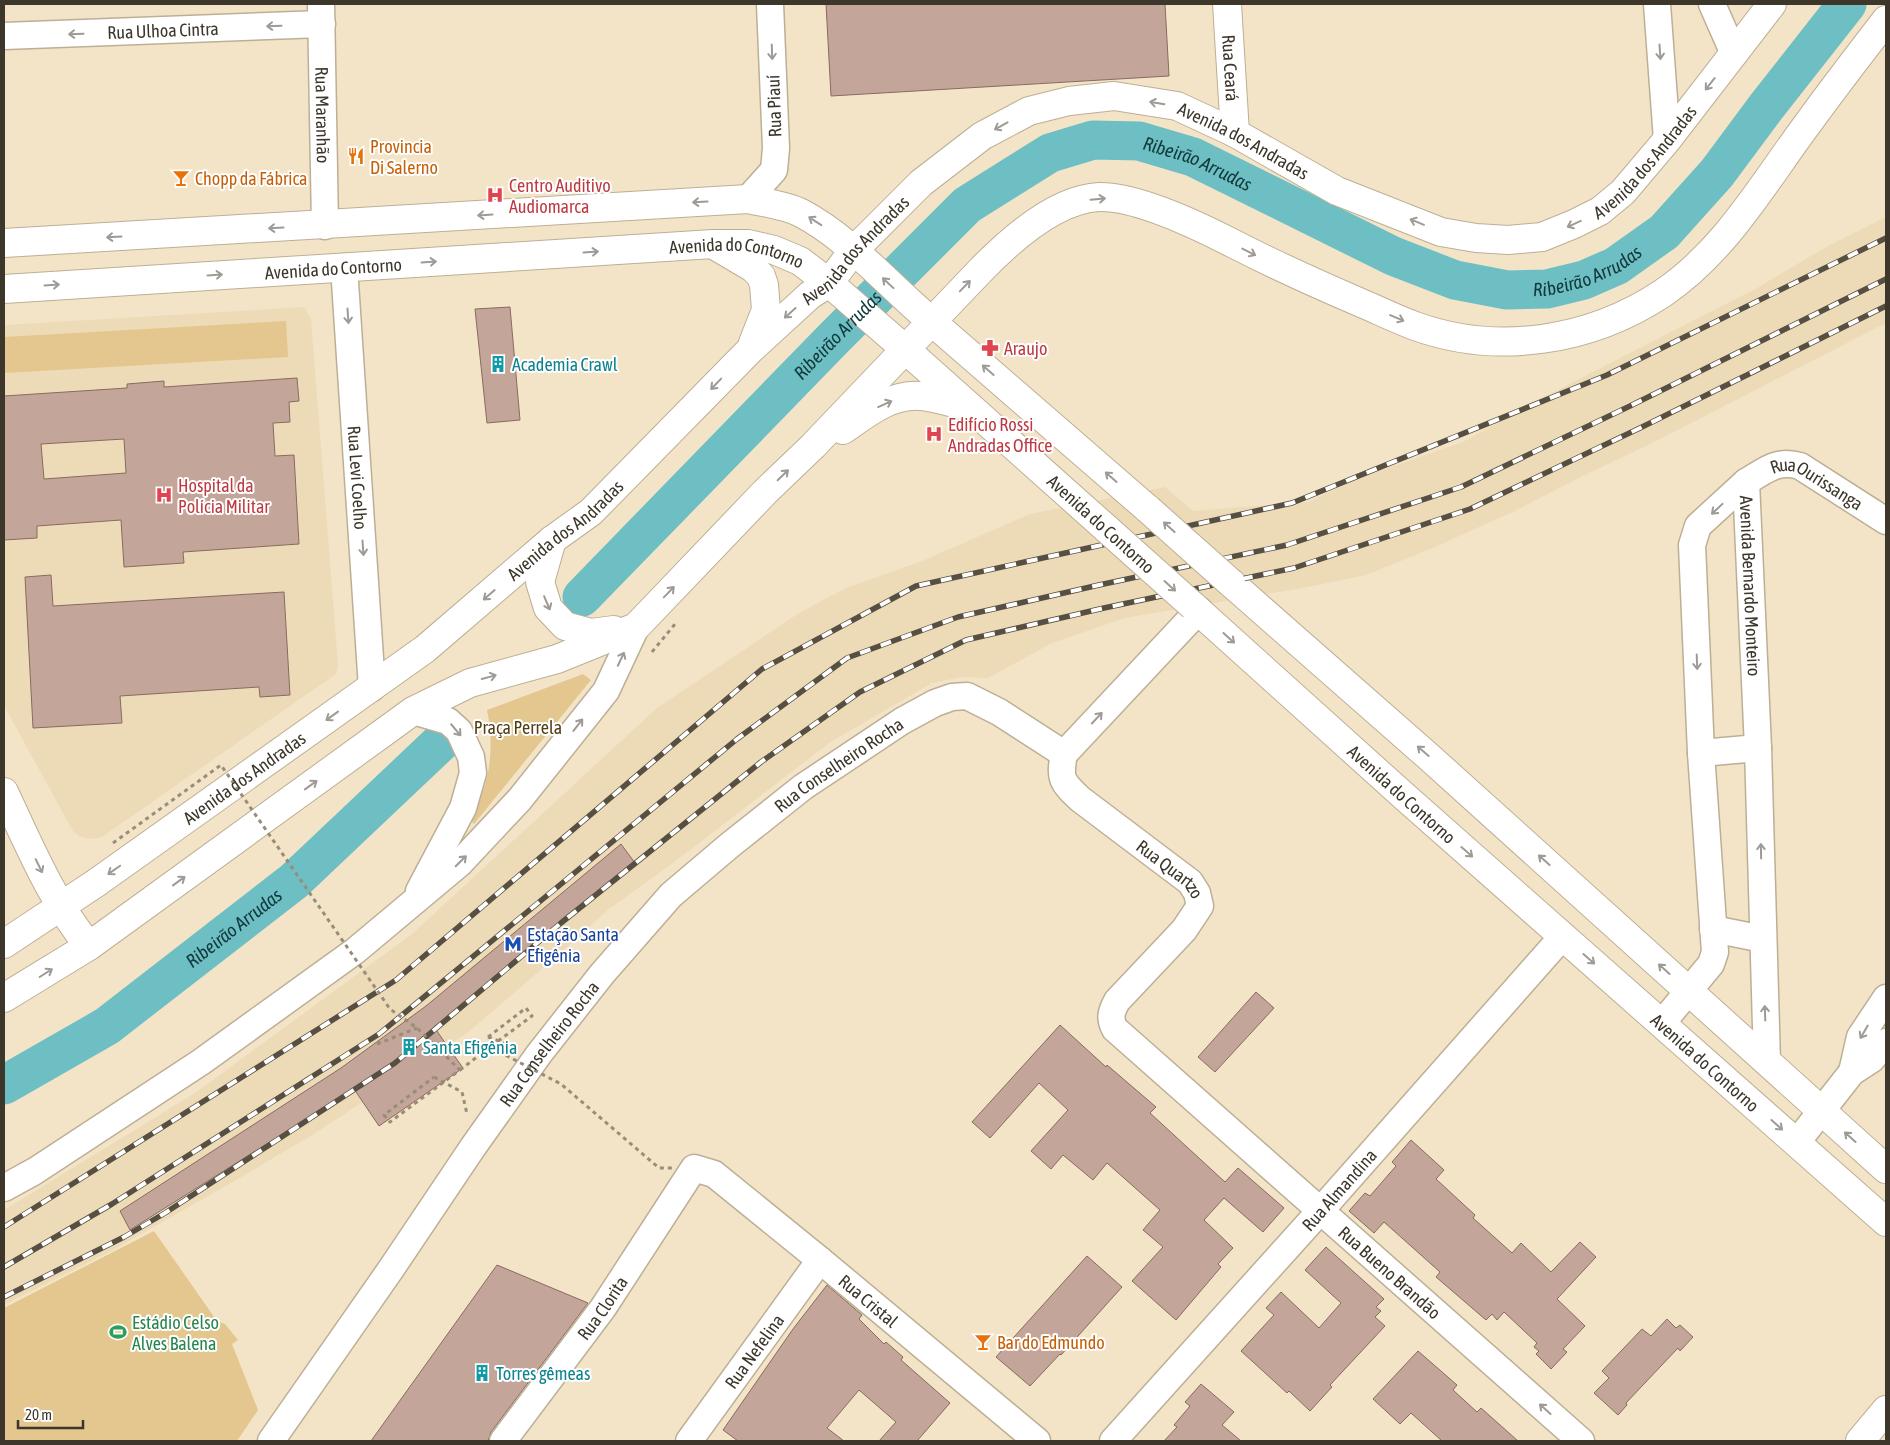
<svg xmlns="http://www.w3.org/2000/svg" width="1890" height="1445" viewBox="0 0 1890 1445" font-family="'Asap Condensed',sans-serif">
	<rect width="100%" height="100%" fill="#f3e4c8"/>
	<path fill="#eddbb8" d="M1886,217V323L1658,440L1577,479L1515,511L1428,550L1366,575L1308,587L1125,618L1052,643L988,678L962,677L932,683L829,743L685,854L608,910L550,962L467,1033L314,1134L233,1182L113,1250L4,1305V1210L195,1093L412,934L657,708L799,613L846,588L922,561L1030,514L1165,487L1193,511L1308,502L1359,478L1463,442L1536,401L1757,288L1826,247Z
		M304,307L311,319L338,665L336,674L102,837L92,839L81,837L73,831L4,706V325Z"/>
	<path fill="#e3c78f" d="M286,321L288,357L4,373V337Z
		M583,674L591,680L474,824L470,820C490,785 495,749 487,710Z
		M154,1231L217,1321L225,1324L238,1340L232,1344L258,1410L237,1441H4V1308Z"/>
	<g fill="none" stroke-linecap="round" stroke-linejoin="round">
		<g stroke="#6dbfc3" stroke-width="39">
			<path id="s1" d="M582,597L834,338L967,205L1050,153L1093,140L1139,141L1193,157L1393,256L1455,280L1507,290L1547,289L1584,280L1616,266L1664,232L1717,173L1766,107L1847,4"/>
			<path id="s2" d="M4,1085L107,1026L294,881L442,741"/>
		</g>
	</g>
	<path fill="#c4a599" stroke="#876b5f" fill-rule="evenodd" d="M826,4H1165L1169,76L831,96Z
		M510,307L520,420L487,423L475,309Z
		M297,378L299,401L289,402L290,422L273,423L275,456L294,455L299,544L183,552L184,563L124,567L121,520L37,526V538L4,540V396L127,388V384L164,381V387ZM124,439L126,473L44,479L41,444Z
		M51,575L53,606L284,592L290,695L260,697L259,687L120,696L122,723L33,728L25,577Z
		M621,844L635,863L434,1027L463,1068L379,1126L354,1089L130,1230L120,1211L341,1068L426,1006Z
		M1256,992L1274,1008L1215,1072L1198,1057Z
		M1060,1025L1106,1067L1107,1065L1156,1107L1150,1113L1225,1182L1238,1168L1284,1208L1263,1232L1224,1198L1204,1220L1233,1248L1218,1264L1221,1267L1176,1320L1132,1281L1163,1247L1143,1230L1160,1210L1107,1163L1093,1180L1063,1155L1051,1169L1031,1151L1068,1110L1039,1083L990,1138L972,1122Z
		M1411,1140L1444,1170L1436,1179L1475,1215L1473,1218L1512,1253L1521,1243L1551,1272L1580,1242L1596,1257L1557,1299L1585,1326L1563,1349L1567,1352L1551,1369L1536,1354L1539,1351L1534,1347L1537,1343L1504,1312L1497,1320L1492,1314L1486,1320L1436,1277L1440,1272L1384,1222L1374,1233L1349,1211L1365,1193L1370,1196L1396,1166L1392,1162Z
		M1326,1247L1384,1299L1376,1307L1381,1311L1375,1317L1385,1326L1330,1385L1332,1387L1310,1411L1289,1391L1287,1393L1241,1351L1274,1315L1266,1308L1281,1292L1319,1328L1341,1303L1305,1270Z
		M1087,1256L1122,1287L1061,1355L1060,1354L1030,1386L996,1357Z
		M497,1265L588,1303L491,1432L488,1441H371Z
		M827,1285L862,1315L859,1319L884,1344L886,1342L903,1357L901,1360L950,1403L917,1441H879L896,1422L859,1390L827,1428L844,1441H738L723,1430L793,1329Z
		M1667,1319L1676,1328L1680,1325L1693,1337L1680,1351L1678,1348L1626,1403L1627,1405L1618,1415L1594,1393L1609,1378L1602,1371L1642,1329L1651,1336Z
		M1418,1351L1457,1385L1453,1390L1477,1412L1481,1408L1518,1441H1442L1411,1413L1400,1424L1373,1399Z
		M1201,1384L1234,1412L1222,1425L1241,1441H1164L1177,1427L1174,1425L1190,1406L1185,1402Z"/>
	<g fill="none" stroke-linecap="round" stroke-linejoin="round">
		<g stroke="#bdaf95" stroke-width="29">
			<g id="street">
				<path id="s3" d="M321,4L325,226"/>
				<path d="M1657,4L1667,140"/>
				<path d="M1712,4L1734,54"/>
				<path id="s4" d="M4,36L322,24"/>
				<path d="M748,199L774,170L776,148L770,4"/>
				<path id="s5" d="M344,267L372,688"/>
				<path id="s6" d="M1746,482C1765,471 1777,459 1800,466L1886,521"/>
				<path d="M413,711L448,721L459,731L471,757L473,773L463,808L419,891"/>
				<path d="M1701,753L1758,748"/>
				<path id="s7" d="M1064,754C1059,779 1062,782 1080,799L1190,882L1197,893L1200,906L1184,930L1117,1001C1111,1012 1109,1018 1115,1029L1581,1441"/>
				<path d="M1064,754L1199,610"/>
				<path d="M1713,929L1763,939"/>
				<path id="s8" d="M1662,1023L1711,964L1715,952L1701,753L1692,545L1698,526L1746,482L1758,748L1767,1062"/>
				<path d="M1852,1072L1860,1037L1886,998"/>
				<path d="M1797,1142L1852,1072L1872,1059L1886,1042"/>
				<path d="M4,1188L35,1171L201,1062L355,951L459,864L520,799L606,691L636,627"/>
				<path id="s9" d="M271,1441L391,1269L473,1147L539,1054L602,974L671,895L730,845L803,787L902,721L935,703L952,697L967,696L999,712L1064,754"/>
				<path id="s10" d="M503,1441L603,1308L694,1168L714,1174L820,1260L1037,1441"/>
				<path id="s11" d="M689,1441L820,1260"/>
				<path id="s12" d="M1113,1441L1321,1210L1563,936"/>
			</g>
		</g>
		<g stroke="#bdaf95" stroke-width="30">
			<g id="secondary">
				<path id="s13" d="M1227,4L1235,133"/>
				<path d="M931,321L1148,509"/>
				<path d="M905,349L1108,530"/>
				<path d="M1231,583L1429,757L1886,1169"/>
				<path id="s14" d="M1193,606L1405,797L1886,1222"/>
				<path d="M4,792C29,845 52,901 89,946"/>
				<path d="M1860,1441L1886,1410"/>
			</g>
		</g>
		<g stroke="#bdaf95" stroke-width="30">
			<g id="primary">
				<path d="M4,243L748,199C766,203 785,205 801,213C849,238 889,286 931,321"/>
				<path d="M714,245L753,268L761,276L764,285L766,310L753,343"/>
				<path id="s15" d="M4,289L713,244H748L774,250L800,261L829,283L905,349"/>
				<path d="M843,430C866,414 890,394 920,396C937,397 954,404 970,407"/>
				<path d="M552,540L540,582L548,608L565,626L591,633L614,630"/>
				<path id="s16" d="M4,944L96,883L425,649L552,540L591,512L750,350L810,295L829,283L853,251L921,183L982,136L1029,111L1069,101L1114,96L1177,106L1235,133L1337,191L1441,232L1476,238L1508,240L1542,237L1574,224L1600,211L1623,192L1667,140L1772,4"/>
				<path d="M4,998L89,946L413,711L470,683L557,659L636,627L765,492L813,446L980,271C1009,241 1055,199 1099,197C1137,196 1201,227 1234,244C1275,265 1317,284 1359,302C1378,310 1396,319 1415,326C1498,356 1591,341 1663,293C1725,251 1763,184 1806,126C1832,90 1859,55 1886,20"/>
			</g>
		</g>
		<path stroke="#978d79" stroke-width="3" stroke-dasharray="4 4" stroke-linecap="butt" d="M652,652L675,624
			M488,1037L515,1047
			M377,1044L417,1028
			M460,1070L490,1047
			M434,1077L462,1092L467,1114"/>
		<use href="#street" stroke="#fff" stroke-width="26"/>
		<use href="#secondary" stroke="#fff" stroke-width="28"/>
		<use href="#primary" stroke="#fff" stroke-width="28"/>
		<g stroke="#564f42" stroke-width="5.5">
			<path id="rail" d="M4,1227L396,980L762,669L916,586L1292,503L1607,375L1886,238
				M4,1267L112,1204L379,1034L737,739L847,658L958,617L1099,585L1287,545L1461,487L1630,406L1886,279
				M4,1297L124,1237L165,1213L395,1063L561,923L761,762L860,692L966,640L1104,608L1294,568L1470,509L1640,428L1886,306"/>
		</g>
		<use href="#rail" stroke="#fff" stroke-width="4" stroke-dasharray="11" stroke-linecap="butt"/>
		<g stroke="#bdaf95" stroke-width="30" stroke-linecap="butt">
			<path id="secondary-bridge" d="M1148,509L1231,583
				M1108,530L1193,606"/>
		</g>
		<path stroke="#978d79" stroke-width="3" stroke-dasharray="4 4" stroke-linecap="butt" d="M113,843L221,765L390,1009L417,1028L460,1070L390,1122L384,1115L434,1077
			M488,1037L526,1008L532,1016L490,1047L561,1084L659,1168H673"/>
		<use href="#secondary-bridge" stroke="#fff" stroke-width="28"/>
	</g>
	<defs><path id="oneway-shaft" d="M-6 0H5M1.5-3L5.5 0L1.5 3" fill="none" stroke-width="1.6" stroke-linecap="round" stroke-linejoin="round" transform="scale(1.25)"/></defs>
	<g stroke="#9e9a95">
		<use href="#oneway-shaft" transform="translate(274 26) rotate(178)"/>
		<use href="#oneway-shaft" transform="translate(76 34) rotate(178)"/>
		<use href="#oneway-shaft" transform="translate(772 52) rotate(88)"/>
		<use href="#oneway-shaft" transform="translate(1660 52) rotate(86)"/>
		<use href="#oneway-shaft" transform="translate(1710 84) rotate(128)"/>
		<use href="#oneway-shaft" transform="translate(1157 103) rotate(-171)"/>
		<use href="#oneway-shaft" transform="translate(1001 126) rotate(151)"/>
		<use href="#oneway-shaft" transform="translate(1098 199) rotate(-5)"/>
		<use href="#oneway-shaft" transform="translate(700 202) rotate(177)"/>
		<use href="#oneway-shaft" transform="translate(485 215) rotate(176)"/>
		<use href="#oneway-shaft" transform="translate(815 221) rotate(-147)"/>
		<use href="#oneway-shaft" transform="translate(1417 222) rotate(-158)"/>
		<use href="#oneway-shaft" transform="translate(1574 224) rotate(156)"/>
		<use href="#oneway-shaft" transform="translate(276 228) rotate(177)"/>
		<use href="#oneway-shaft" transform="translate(114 237) rotate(177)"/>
		<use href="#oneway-shaft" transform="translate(591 252) rotate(-4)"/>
		<use href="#oneway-shaft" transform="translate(1249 252) rotate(27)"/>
		<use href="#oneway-shaft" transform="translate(429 262) rotate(-4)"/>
		<use href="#oneway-shaft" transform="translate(215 275) rotate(-4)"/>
		<use href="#oneway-shaft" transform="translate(888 283) rotate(-137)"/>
		<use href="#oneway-shaft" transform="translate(52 285) rotate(-4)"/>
		<use href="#oneway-shaft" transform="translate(965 286) rotate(-46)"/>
		<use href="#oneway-shaft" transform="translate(790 313) rotate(138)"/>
		<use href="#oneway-shaft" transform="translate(348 316) rotate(86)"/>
		<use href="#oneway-shaft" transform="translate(1397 318) rotate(23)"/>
		<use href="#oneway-shaft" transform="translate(988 370) rotate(-139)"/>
		<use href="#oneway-shaft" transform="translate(716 384) rotate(134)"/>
		<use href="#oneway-shaft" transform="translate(885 404) rotate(-24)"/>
		<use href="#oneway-shaft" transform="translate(783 475) rotate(-44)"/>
		<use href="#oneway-shaft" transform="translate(1111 477) rotate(-139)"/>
		<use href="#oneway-shaft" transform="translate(1717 509) rotate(137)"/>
		<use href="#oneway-shaft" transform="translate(1169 527) rotate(-138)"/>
		<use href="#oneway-shaft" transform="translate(363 548) rotate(86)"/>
		<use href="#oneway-shaft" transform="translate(1170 586) rotate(42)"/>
		<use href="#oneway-shaft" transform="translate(669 592) rotate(-46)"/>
		<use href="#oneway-shaft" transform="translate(489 595) rotate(139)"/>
		<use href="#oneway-shaft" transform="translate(547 603) rotate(67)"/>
		<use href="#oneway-shaft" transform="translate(1229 638) rotate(42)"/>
		<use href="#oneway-shaft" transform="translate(621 659) rotate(-65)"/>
		<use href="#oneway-shaft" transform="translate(1697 662) rotate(88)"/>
		<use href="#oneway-shaft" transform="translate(489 677) rotate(-15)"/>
		<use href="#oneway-shaft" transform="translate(332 716) rotate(144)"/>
		<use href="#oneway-shaft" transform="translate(1097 718) rotate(-47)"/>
		<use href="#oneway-shaft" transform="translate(578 725) rotate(-52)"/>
		<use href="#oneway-shaft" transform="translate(456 730) rotate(50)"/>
		<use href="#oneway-shaft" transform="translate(1423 751) rotate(-139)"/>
		<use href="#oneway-shaft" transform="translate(311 785) rotate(-36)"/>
		<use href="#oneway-shaft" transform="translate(1761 851) rotate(-91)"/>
		<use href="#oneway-shaft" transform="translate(1467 852) rotate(41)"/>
		<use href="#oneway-shaft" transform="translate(1544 860) rotate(-138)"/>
		<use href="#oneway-shaft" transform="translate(461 861) rotate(-45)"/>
		<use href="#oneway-shaft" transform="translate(39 866) rotate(64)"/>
		<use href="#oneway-shaft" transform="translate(114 870) rotate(145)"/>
		<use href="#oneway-shaft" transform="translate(179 881) rotate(-36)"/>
		<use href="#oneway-shaft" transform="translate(1589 959) rotate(41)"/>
		<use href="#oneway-shaft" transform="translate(1664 969) rotate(-138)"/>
		<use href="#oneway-shaft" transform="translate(46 973) rotate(-32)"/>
		<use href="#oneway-shaft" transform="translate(1765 1013) rotate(-92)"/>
		<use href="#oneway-shaft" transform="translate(1864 1032) rotate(120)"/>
		<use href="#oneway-shaft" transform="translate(1777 1125) rotate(42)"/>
		<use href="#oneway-shaft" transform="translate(1850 1137) rotate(-138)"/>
		<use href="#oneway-shaft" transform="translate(1545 1409) rotate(-138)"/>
	</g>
	<defs>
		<g id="restaurant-bare" transform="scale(1.35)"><path d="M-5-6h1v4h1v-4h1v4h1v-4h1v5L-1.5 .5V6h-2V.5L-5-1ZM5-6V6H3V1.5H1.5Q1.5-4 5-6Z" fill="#e8710a" stroke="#fff" stroke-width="2.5" paint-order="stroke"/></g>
		<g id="bar-bare" transform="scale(1.35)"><path d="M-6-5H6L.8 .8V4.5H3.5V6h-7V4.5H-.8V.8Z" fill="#e8710a" stroke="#fff" stroke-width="2.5" paint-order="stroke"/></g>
		<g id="hospital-bare" transform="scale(1.35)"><path d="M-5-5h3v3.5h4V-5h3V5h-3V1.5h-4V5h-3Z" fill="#e0444e" stroke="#fff" stroke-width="2.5" paint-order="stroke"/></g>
		<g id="pharmacy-bare" transform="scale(1.35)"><path d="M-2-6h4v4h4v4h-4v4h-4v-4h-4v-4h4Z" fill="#e0444e" stroke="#fff" stroke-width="2.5" paint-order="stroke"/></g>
		<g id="building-bare" transform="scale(1.35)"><path d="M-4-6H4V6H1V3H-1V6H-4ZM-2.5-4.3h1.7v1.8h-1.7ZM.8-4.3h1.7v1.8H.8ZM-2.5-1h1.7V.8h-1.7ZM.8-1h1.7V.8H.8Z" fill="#0f9aa8" stroke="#fff" stroke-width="2.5" paint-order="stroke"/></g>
		<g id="metro-bare" transform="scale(1.35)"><path d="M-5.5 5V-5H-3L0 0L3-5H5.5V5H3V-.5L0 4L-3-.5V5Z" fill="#1a4fb4" stroke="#fff" stroke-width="2.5" paint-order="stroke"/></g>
		<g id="stadium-bare" transform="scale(1.35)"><path d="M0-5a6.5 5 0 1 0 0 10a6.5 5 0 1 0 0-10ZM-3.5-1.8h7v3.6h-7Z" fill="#2e9e5b" stroke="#fff" stroke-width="2.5" paint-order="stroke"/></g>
	</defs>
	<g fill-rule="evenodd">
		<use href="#restaurant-bare" x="356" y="156"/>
		<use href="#bar-bare" x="181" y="178"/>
		<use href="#hospital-bare" x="495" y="195"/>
		<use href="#pharmacy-bare" x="990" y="348"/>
		<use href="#building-bare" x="498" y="364"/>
		<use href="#hospital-bare" x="934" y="434"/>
		<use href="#hospital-bare" x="164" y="495"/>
		<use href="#metro-bare" x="513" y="944"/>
		<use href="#building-bare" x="409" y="1047"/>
		<use href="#stadium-bare" x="118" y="1332"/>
		<use href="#bar-bare" x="983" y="1342"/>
		<use href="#building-bare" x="482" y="1373"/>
	</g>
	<g text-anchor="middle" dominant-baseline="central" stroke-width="4" stroke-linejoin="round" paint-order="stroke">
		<g font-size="18" fill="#3c362b" stroke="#fff">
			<text stroke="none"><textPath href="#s4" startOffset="159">Rua Ulhoa Cintra</textPath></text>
			<text stroke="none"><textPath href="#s13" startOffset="64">Rua Ceará</textPath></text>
			<text transform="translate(774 106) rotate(-92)">Rua Piauí</text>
			<text stroke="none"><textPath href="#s3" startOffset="111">Rua Maranhão</textPath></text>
			<text stroke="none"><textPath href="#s16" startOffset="1552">Avenida dos Andradas</textPath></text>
			<text stroke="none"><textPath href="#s16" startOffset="2002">Avenida dos Andradas</textPath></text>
			<text stroke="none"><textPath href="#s16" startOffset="1102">Avenida dos Andradas</textPath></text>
			<text stroke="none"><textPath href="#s15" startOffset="735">Avenida do Contorno</textPath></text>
			<text stroke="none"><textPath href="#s15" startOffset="330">Avenida do Contorno</textPath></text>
			<text stroke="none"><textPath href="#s5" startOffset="211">Rua Levi Coelho</textPath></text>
			<text stroke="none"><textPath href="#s6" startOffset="80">Rua Ourissanga</textPath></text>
			<text transform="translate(1101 524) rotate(42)">Avenida do Contorno</text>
			<text stroke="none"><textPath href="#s16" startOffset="698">Avenida dos Andradas</textPath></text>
			<text stroke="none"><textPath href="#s8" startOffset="686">Avenida Bernardo Monteiro</textPath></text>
			<text stroke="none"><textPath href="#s9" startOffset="890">Rua Conselheiro Rocha</textPath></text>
			<text stroke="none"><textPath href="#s16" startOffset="292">Avenida dos Andradas</textPath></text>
			<text stroke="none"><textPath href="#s14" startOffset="281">Avenida do Contorno</textPath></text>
			<text stroke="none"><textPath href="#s7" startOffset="166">Rua Quartzo</textPath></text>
			<text stroke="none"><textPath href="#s9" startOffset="485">Rua Conselheiro Rocha</textPath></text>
			<text stroke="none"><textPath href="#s14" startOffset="686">Avenida do Contorno</textPath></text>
			<text stroke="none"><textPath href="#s12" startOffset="338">Rua Almandina</textPath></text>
			<text stroke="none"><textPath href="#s7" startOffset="739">Rua Bueno Brandão</textPath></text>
			<text stroke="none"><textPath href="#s10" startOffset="554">Rua Cristal</textPath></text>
			<text stroke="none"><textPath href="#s10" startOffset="166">Rua Clorita</textPath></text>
			<text stroke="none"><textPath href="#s11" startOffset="111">Rua Nefelina</textPath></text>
		</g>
		<g font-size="18" fill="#c56008" stroke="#fff" text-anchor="start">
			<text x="370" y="146">Provincia<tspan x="370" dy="21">Di Salerno</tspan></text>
			<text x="195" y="178">Chopp da Fábrica</text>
			<text x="997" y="1342">Bar do Edmundo</text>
		</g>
		<g font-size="18" fill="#be3a42" stroke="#fff" text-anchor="start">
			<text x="509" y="185">Centro Auditivo<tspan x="509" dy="21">Audiomarca</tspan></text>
			<text x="1004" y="348">Araujo</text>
			<text x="948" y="424">Edifício Rossi<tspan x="948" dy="21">Andradas Office</tspan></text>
			<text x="178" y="485">Hospital da<tspan x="178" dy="21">Polícia Militar</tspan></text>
		</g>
		<g font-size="18" fill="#0d838f" stroke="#fff" text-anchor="start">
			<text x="512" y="364">Academia Crawl</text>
			<text x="423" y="1047">Santa Efigênia</text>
			<text x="496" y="1373">Torres gêmeas</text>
		</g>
		<g font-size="18" fill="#513d11" stroke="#fff">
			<text x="518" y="727">Praça Perrela</text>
		</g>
		<g font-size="18" fill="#164399" stroke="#fff" text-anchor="start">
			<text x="527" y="934">Estação Santa<tspan x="527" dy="21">Efigênia</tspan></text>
		</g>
		<g font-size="18" fill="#27864d" stroke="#fff" text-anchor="start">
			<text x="132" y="1322">Estádio Celso<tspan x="132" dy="21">Alves Balena</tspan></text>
		</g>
		<g font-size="19" font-style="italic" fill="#11393b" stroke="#fff">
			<text stroke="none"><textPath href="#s1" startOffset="801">Ribeirão Arrudas</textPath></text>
			<text stroke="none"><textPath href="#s1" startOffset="1221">Ribeirão Arrudas</textPath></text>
			<text stroke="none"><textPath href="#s1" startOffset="366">Ribeirão Arrudas</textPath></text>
			<text stroke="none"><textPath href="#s2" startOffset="279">Ribeirão Arrudas</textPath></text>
		</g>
	</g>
	<rect width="1890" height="1445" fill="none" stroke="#3c362b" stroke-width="10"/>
	<path d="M18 1420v8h65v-8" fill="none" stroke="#3c362b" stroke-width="2.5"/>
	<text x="25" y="1420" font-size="15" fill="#3c362b" stroke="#ffffff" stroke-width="4" paint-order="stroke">20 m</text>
</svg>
